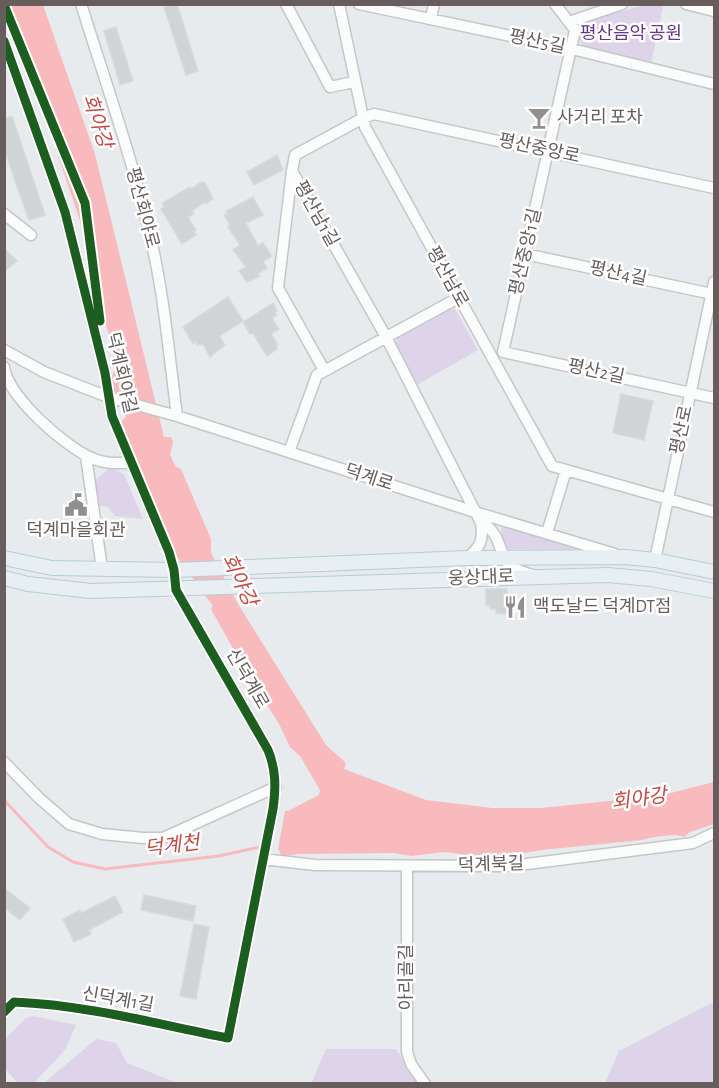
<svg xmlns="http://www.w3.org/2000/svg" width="719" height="1088" viewBox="0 0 719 1088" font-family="'Alegreya Sans','Noto Sans KR',sans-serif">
	<rect width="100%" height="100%" fill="#e7ebed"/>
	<path fill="#ddd4ea" d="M644,5L663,6L651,64L583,47L578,35L580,23Z
		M448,309H455L478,350L417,385L395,345L398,337Z
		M110,467L124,474L143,519L115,516L108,507L90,504L89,486Z
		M502,524L589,550L506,549L501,535Z
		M711,1003H714V1083H605L619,1051Z
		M33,1016L76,1025L65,1050L34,1083H18L5,1069V1039L26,1018Z
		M96,1039L116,1043L127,1063L177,1083H44Z
		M326,1049H396L418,1083L311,1084Z"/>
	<path fill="#f8babd" d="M7,5H43L95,154L164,437H171L173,442L170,454L175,466L181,469L211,539V553L238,604L326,745L346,763L344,769L426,800L492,808H540L659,796L714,782V824L690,832L684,837C676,833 652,837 642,840L542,850L507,856H475L445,852L412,856L393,853L300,854L282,856L278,849L285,811H288L319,795L320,790L300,756L290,747L279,724L241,663L211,609L213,606L175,554L119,424L126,417L109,385L115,368V357L96,287L88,245L59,158L52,128L39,95L29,62Z"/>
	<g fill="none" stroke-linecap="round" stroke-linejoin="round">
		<path stroke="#f8babd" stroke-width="3" d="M4,800L48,847L73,862L105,869L219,856L264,846"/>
	</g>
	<path fill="#d1d4d5" stroke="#d6dadc" stroke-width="1.5" d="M171,4H177L198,71L186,75L164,7Z
		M116,27L133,81L120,85L104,31Z
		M12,116L45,215L29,220L4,149V119Z
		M277,155L283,170L254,185L247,172Z
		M201,182L205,183L213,199L206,204L205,202L192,211L194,214L188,217L196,230L193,231L196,235L182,244L161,209L164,207L162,203L190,187L191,189Z
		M253,197L263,215L246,223L258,246L263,243L272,256L263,262L267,268L258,274L260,276L247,282L239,271L246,267L233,250L240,245L228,227L230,225L224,215L228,213L226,211Z
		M4,248L17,261L4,272Z
		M228,297L243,321L221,335L220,337L225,345L210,357L203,344L197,345L196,342L193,344L183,327Z
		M273,303L277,311L275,312L277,315L272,318L279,329L271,334L278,345L276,346L277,349L267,356L254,335L253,333L250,334L243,322Z
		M621,394L653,401L644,440L613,433Z
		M486,589H507L506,614L496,613V609H490V605H486Z
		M4,888L30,908L20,920L4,907Z
		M144,895L196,906L193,921L141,910Z
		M115,896L123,912L89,930L91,934L74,942L63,919L80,910L81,913Z
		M194,924L209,927L196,999L180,996Z"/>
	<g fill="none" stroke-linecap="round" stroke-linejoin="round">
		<g stroke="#c7c6c7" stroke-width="13">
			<path id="minor" d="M81,4C105,80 131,155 149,231C164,292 169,355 177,416
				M286,4L330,87L354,82
				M339,4L365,127L552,466L566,470L547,533
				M359,4L572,49L714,84
				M686,4L714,11
				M431,18L434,4
				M569,22L622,4
				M4,41L65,212L105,373L112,416L169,552L174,570L176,590L268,750C276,770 276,787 273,809L228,1038C157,1024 86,1005 14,1002L4,1012
				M292,171L278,288L324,370
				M4,214L31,235
				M525,254L712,294
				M4,350L44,372L108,397L177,416L475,512L615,554
				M503,352L575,30L555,4
				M503,352L714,398
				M4,367C8,397 66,448 94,459C106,464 117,463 131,463
				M289,452L317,375L458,298
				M86,456L102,569
				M566,470L714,512
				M481,519C487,525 494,532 497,539C507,564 504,567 533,575
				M467,558C480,548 484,540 481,523L386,337L292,171L295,155L363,118L374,114L714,188
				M655,560L714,282
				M4,762L39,798L69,824L102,834L143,838H163L276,787
				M263,859L315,865L511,866L693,843L714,833
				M407,866V1052L411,1064L425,1084"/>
		</g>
		<g stroke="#b4cdd5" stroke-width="16">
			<path id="major" d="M4,558L52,568L174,570L467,558L625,557L655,560L714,572
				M4,578L28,584L91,591L608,575L651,579L714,591"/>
		</g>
		<use href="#minor" stroke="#fbfcfc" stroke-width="10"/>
		<use href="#major" stroke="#e8eff3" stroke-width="14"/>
		<g stroke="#fff" stroke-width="13">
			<path id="cycleway" d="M4,5L85,203L100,321
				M4,41L65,212L105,373L112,416L169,552L174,570L176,590L268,750C276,770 276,787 273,809L228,1038C157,1024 86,1005 14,1002L4,1012"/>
		</g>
		<use href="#cycleway" stroke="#1b5e20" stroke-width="9"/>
	</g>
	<defs>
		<g id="bar-bare" transform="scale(1.8)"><path d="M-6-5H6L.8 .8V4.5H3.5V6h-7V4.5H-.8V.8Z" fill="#938f8f" stroke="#fff" stroke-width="2.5" paint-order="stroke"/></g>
		<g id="civic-bare" transform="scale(1.8)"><path d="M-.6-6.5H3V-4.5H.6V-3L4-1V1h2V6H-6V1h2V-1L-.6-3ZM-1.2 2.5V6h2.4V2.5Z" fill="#938f8f" stroke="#fff" stroke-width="2.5" paint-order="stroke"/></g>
		<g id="restaurant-bare" transform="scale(1.8)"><path d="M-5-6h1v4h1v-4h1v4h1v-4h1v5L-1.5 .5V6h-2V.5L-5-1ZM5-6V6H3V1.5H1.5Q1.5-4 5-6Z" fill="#938f8f" stroke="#fff" stroke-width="2.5" paint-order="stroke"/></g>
	</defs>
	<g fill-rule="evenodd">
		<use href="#bar-bare" x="539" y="118"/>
		<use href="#civic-bare" x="76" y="505"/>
		<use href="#restaurant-bare" x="515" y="607"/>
	</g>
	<g text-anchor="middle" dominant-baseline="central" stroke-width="5" stroke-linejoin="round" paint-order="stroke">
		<g font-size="18" fill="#66358c" stroke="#fff">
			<text x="631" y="34">평산음악 공원</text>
		</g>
		<g font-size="18" fill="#665d5c" stroke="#fff">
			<text transform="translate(537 42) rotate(12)">평산5길</text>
			<text transform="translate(539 149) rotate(12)">평산중앙로</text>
			<text transform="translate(142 208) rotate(75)">평산회야로</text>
			<text transform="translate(316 214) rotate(61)">평산남1길</text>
			<text transform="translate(526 252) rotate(-77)">평산중앙1길</text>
			<text transform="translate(618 274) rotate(12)">평산4길</text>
			<text transform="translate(447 277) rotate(61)">평산남로</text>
			<text transform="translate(596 372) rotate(12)">평산2길</text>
			<text transform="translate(121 373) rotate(77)">덕계회야길</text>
			<text transform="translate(682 430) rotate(-78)">평산로</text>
			<text transform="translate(369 478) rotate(18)">덕계로</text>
			<text transform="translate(481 578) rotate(-2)">웅상대로</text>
			<text transform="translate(247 679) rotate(60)">신덕계로</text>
			<text transform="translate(491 865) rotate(-2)">덕계북길</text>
			<text transform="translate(407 977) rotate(-90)">아리골길</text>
			<text transform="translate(118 1000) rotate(10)">신덕계1길</text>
		</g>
		<g font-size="18" fill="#665d5c" stroke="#fff" text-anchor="start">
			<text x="557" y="118">사거리 포차</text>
			<text x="76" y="531" text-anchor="middle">덕계마을회관</text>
			<text x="533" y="607">맥도날드 덕계DT점</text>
		</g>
		<g font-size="20" font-style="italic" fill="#c64944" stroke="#fff">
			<text transform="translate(97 121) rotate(72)">회야강</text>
			<text transform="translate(239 580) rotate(64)">회야강</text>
			<text transform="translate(639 799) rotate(-8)">회야강</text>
			<text transform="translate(172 846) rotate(-7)">덕계천</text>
		</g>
	</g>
	<rect width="719" height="1088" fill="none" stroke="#665d5c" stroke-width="12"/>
</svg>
